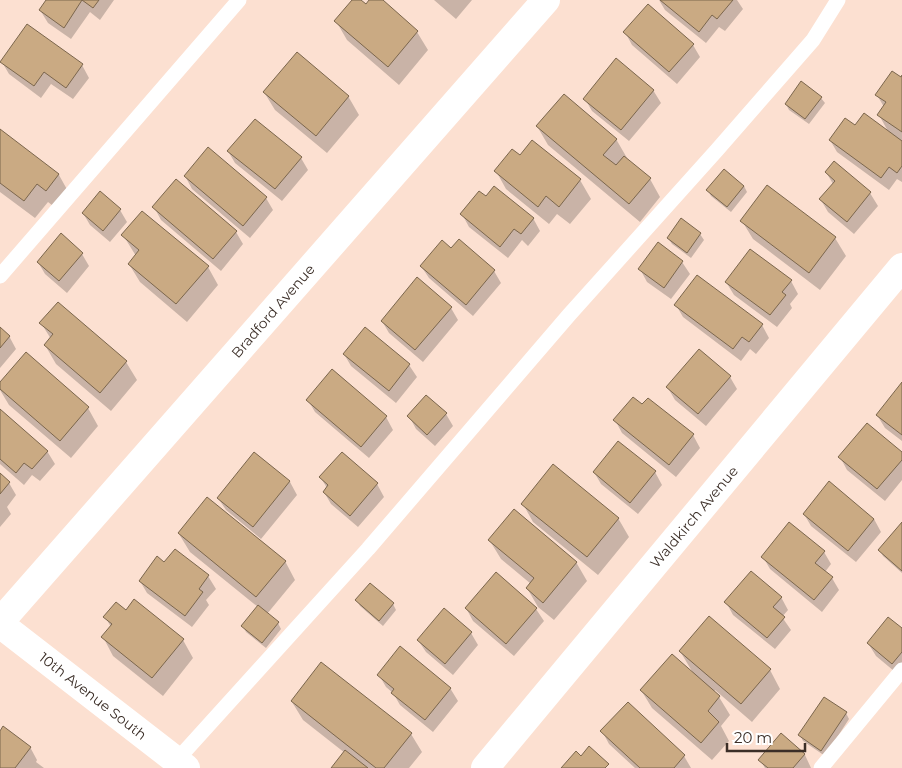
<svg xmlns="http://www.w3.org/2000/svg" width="902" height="768" viewBox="0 0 902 768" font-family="Montserrat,sans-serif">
	<rect width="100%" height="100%" fill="#fce0d1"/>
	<path fill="#0003" d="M47,0H114L100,20L90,12L71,39L48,23L40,10Z
		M354,0H359L366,6L371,0H381L417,32L428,50L399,85L347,40L336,21Z
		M434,0H472L456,19Z
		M659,0H737L743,9L725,31L719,27L706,43L665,10Z
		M625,32L693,45L700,57L677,84L632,45Z
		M2,62L82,65L89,78L73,99L51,84L41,98L9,74Z
		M902,77V182L897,179L889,190L837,152L830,140L855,127L889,133L879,115L884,107L877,95Z
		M653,90L661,103L629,141L592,111L585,99Z
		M264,92L348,96L359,115L327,153L275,110Z
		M821,98L825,103L809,124L789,110L786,104Z
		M255,120L301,158L308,170L282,201L235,163L228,151Z
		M537,126L616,139L627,158L626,159L650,179L660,197L640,222L548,145Z
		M0,131L59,175L69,193L57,209L48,202L35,218L0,192Z
		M533,142L580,180L591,199L570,224L557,214L549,224L506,189L496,171L520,157Z
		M834,163L870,193L878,206L854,234L828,212L821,200L833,184L826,172Z
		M185,176L266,198L273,210L250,238L192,189Z
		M744,186L747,192L731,212L711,196L708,190Z
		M486,198L533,218L540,231L528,246L522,240L508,258L469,227L462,214Z
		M154,207L236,232L243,244L221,271L161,220Z
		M120,210L127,222L110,242L90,225L83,213Z
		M682,220L700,234L704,240L691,258L672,244L668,238Z
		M742,221L835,238L846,256L820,290L753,239Z
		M123,235L208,267L218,285L187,322L140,282L129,264L136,256Z
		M451,250L494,271L501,283L473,316L429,278L421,266Z
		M82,254L89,266L67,293L45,274L38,262Z
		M682,262L690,274L671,299L647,282L640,269Z
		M791,281L798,294L790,304L792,308L777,327L734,295L726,282Z
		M676,305L762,325L769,338L756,354L750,349L741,361L683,317Z
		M451,308L458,320L423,362L389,333L382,321Z
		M41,323L126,362L137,380L111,411L56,364L45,345L51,339Z
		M0,328L9,336L16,349L0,368Z
		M344,354L409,365L417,377L396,403L351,366Z
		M730,377L737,389L706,426L675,400L668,388Z
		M0,384L88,408L98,426L71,458L9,405L0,390Z
		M902,384V441L885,428L877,415Z
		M648,399L693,435L700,448L676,477L622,433L615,420L642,406Z
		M308,400L386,417L393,430L369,458L315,412Z
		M0,410L47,451L55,464L40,481L32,475L24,485L0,464Z
		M446,414L453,426L435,446L416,429L409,416Z
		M342,453L377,484L384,497L358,527L331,504L324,492L327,488L321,478Z
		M255,454L290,482L297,495L261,539L226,510L218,498Z
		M902,454V480L885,501L847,470L840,457Z
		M594,472H655L662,485L638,514L601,484Z
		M0,475L9,483L16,495L7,507L11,514L0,527Z
		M523,504L618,518L629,537L598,575L533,522Z
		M804,514L874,519L881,532L856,562L811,526Z
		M902,524V573L883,556L880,550Z
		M179,534L285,561L295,580L267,614L278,623L281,629L266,648L246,632L243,626L258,607L190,552Z
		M490,541L576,562L587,581L554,620L538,607L527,588L531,584L501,559Z
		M175,550L208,576L216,589L206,600L209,605L192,627L147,593L140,581L165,564Z
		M824,552L831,564L825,572L832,578L839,590L822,612L770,569L763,557Z
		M781,597L788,610L782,617L791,630L775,649L733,615L726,602Z
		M357,600L393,604L396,610L383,626L360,606Z
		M466,608L536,609L544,621L514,656L473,621Z
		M126,611L183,640L193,658L163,696L113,656L103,637L111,627L105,617Z
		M902,629V673L900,676L876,656L868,643Z
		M471,633L478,645L453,675L426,652L418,640Z
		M680,651L770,670L780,689L752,722L715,690L714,692L719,697L730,715L721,726L729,741L712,760L652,708L641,690L693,673Z
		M379,675L450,688L458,701L433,732L400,705L393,693L386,687Z
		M292,702L411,734L422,752L409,768H333L345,753L303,720Z
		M628,704L684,756L691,768H635L609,744L602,731Z
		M846,713L849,719L825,756L803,741L800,735Z
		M0,733L30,747L37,760L36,762L44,768H0Z
		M781,735L805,755L811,768H765L760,760Z"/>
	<path fill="#caaa83" stroke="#7b664d" d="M46,0H99L93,8L82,0L64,28L39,10Z
		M352,0H361L366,4L369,0H383L418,31L388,67L334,21Z
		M660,0H733L717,19L712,15L699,32Z
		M648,4L694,44L669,72L623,32Z
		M27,24L83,64L66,88L44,72L34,86L0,62Z
		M297,52L349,96L316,136L263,92Z
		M616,58L654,90L621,130L583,99Z
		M892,71L901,77L902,75V132L877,115L886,102L875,95Z
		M801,81L822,97L805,119L785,104Z
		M564,94L617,139L603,155L616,165L624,156L651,178L629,204L536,126Z
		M864,113L902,141V166L897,173L889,167L881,178L829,140L845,118L855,125Z
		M255,119L302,157L275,189L227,151Z
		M0,129L59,174L46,191L37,184L24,201L0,183Z
		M532,140L581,179L559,207L546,196L538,207L494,171L512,149L520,155Z
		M208,147L267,197L243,226L184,176Z
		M834,161L871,192L847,222L819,199L835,181L825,172Z
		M724,169L744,186L727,207L706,190Z
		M176,179L237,231L213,259L152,207Z
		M767,185L836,237L809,273L740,221Z
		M494,186L534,218L521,234L514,229L500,247L460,214L479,191L486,196Z
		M100,191L121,209L103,231L82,213Z
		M142,211L209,266L176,304L128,264L139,250L121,235Z
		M681,218L701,233L687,253L667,238Z
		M61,233L83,253L59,281L37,262Z
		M459,239L495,270L466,305L420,266L442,240L451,248Z
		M658,242L683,261L664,288L638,269Z
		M750,249L792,280L782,292L786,295L770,315L725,282Z
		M697,275L763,324L749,342L742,337L733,349L674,305Z
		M417,277L452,307L415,350L381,321Z
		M58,302L127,361L100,393L44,345L53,334L39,323Z
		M0,327L10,336L0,348Z
		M365,327L410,364L389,391L343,354Z
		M699,349L731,376L698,414L666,387Z
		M26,352L89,407L60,441L0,389V382Z
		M332,369L387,416L361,447L306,400Z
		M902,382V435L876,415Z
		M426,395L447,413L427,435L407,416Z
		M633,397L642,404L648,398L694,434L669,465L613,420Z
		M0,409L48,451L32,469L24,463L16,473L0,459Z
		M867,423L902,452V460L877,489L838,457Z
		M618,441L656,471L630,503L593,472Z
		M254,452L290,481L253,527L217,498Z
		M342,452L378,483L350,516L323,492L328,485L319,477Z
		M553,464L619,518L587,557L521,504Z
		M0,473L10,482L0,494Z
		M829,481L874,519L848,551L803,514Z
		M207,497L286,561L256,597L178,533Z
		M514,509L577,562L543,603L526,588L534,578L488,540Z
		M789,522L825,551L815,563L833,577L814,600L761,557Z
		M902,522V571L878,550Z
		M175,549L209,575L199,589L203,592L185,616L139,581L157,556L164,562Z
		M751,571L782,597L773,607L785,617L767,638L724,602Z
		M496,572L537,608L506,644L465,608Z
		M370,583L394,603L379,621L355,600Z
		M134,599L184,639L152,678L101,637L112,624L103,617L116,602L126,610Z
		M258,605L279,622L262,643L241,626Z
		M444,608L472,632L445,664L417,640Z
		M709,616L771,669L741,704L679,651Z
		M888,617L902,628V652L892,664L867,643Z
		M400,646L451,688L425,720L391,693L394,689L377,675Z
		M672,654L720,696L708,711L719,722L701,743L640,690Z
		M321,662L412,733L384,768H376L291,701Z
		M824,697L847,712L821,751L798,735Z
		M628,702L685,755L674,768H640L600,731Z
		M3,726L31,747L15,768H0V731Z
		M781,733L805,754L793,768H768L758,760Z
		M589,746L609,764L605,768H561L576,751L581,756Z
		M345,750L368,768H331Z"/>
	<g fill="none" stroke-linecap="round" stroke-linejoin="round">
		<path stroke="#fff" stroke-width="15" d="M0,276L239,0
			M176,761L368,549L569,315L717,150L813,40L838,0
			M821,768L902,670"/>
		<path stroke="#fff" stroke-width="28" d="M0,622L546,0
			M485,768L902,267"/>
		<path stroke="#fff" stroke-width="28" d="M0,624L186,768"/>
	</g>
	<g text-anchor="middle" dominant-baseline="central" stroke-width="4" stroke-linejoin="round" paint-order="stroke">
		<g font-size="14" fill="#3b2e27" stroke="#fff">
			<text transform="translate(273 311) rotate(-49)">Bradford Avenue</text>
			<text transform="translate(694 517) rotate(-50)">Waldkirch Avenue</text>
			<text transform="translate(93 696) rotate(38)">10th Avenue South</text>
		</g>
	</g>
	<path d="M727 743v8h78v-8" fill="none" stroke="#3b2e27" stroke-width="2.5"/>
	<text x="734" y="743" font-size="15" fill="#3b2e27" stroke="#ffffff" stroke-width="4" paint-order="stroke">20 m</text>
</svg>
